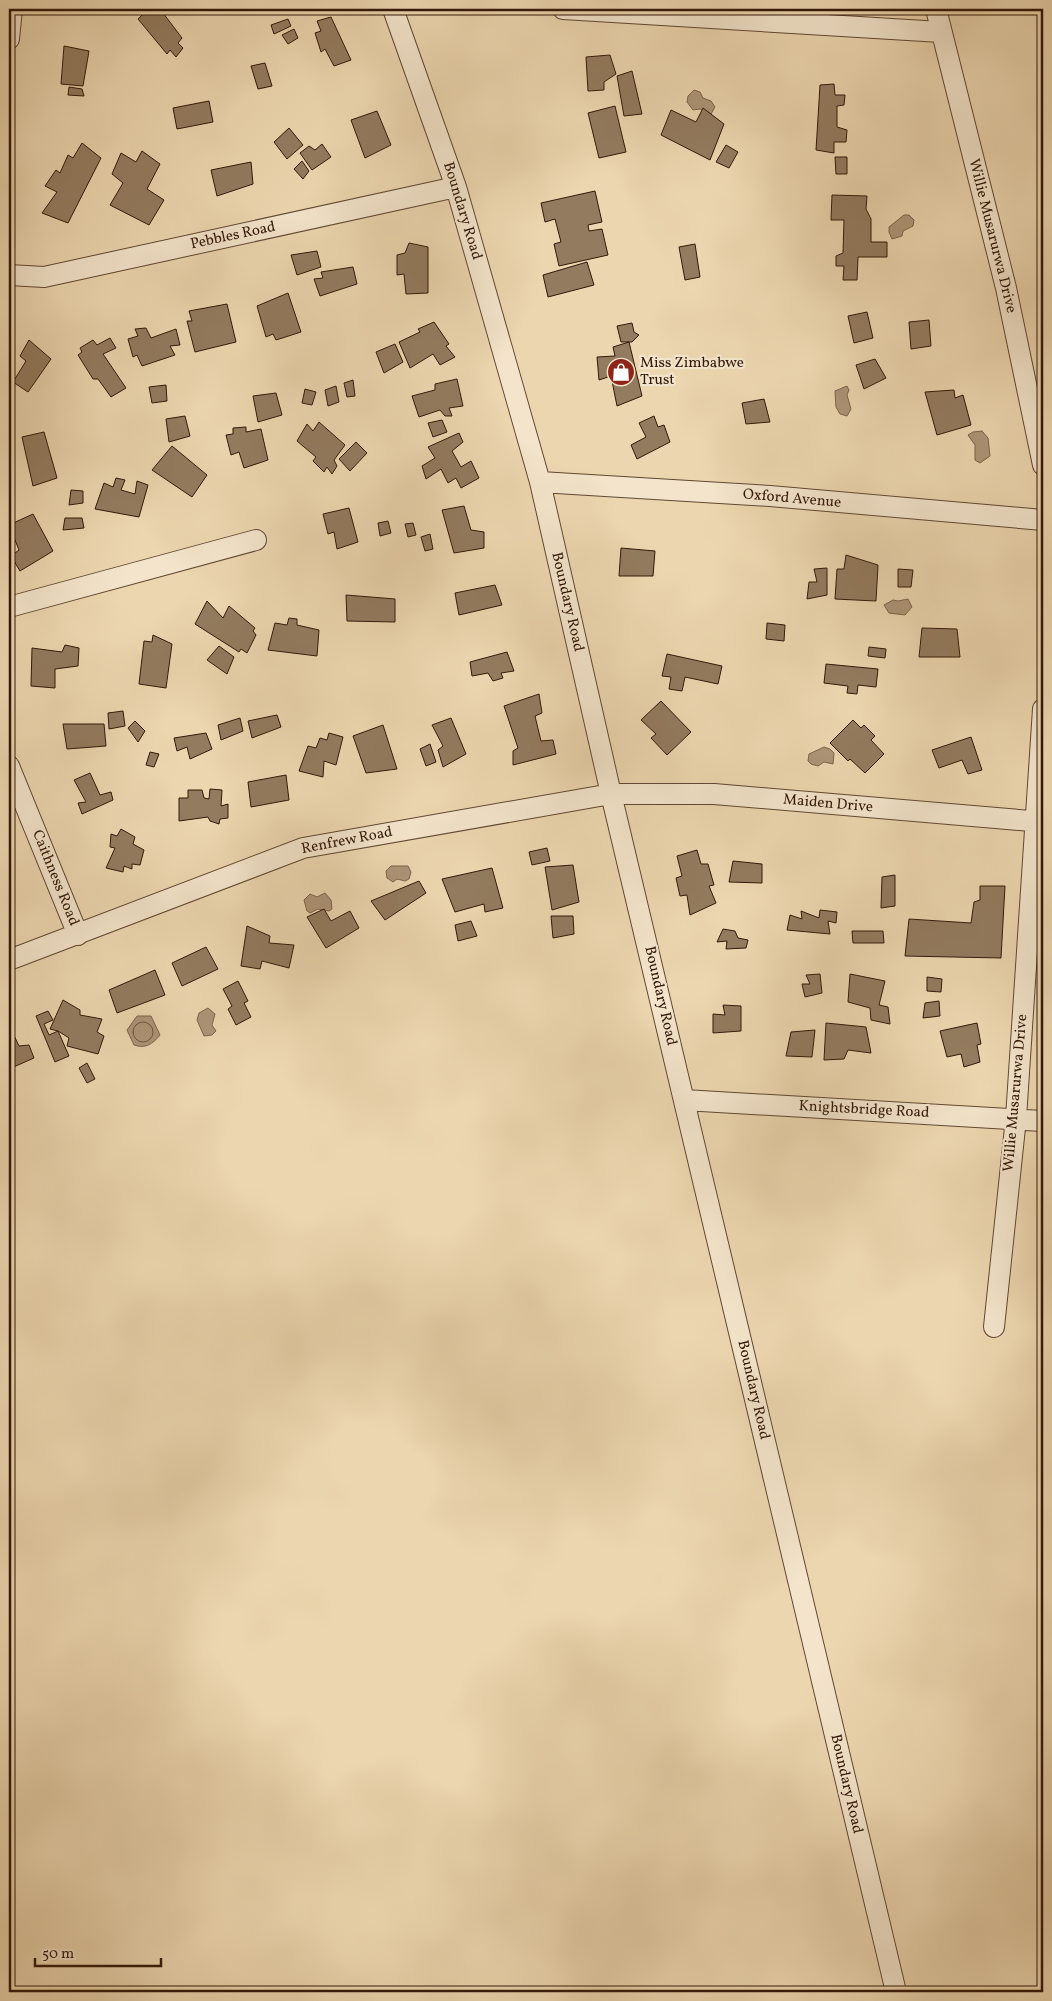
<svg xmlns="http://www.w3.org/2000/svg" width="1052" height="2001" viewBox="0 0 1052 2001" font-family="Vollkorn,serif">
	<rect width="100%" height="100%" fill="#ecd6af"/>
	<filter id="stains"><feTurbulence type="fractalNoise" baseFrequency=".004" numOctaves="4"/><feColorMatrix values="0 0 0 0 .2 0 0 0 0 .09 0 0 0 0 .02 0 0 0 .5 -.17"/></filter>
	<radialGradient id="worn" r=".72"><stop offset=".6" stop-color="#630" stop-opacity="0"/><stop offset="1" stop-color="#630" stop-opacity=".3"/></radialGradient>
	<path fill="#ad9577" stroke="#7c634b" d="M694,90L700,92L703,98L711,101L715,107L711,114L700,109L693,110L687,102L688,96Z
		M904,215H909L914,220L913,226L903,231L902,236L892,239L889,232V227Z
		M847,386L849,390L847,395L851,409L847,416L840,414L836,407L835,391Z
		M982,431L988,438L990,456L980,463L975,460V445L968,435L973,432Z
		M908,599L912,607L905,615L889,613L884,605L893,600L898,601Z
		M824,747L830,749L834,753L833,764L824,762L818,766L811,764L808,761L809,754Z
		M391,866H408L411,872L409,879L405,881L397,879L393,882L387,878L386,871Z
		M325,893L331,900L332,909L329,911L318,909L310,913L307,911L304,900L310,894L317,897Z
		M208,1008L215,1014L212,1025L216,1031L212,1035L204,1036L197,1020L199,1013Z
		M137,1016H151L160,1035C153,1044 145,1049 134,1045L127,1030Z"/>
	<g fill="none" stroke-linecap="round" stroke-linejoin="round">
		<path stroke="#705640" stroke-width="1" d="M133 1032a10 10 0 1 1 20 0a10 10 0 1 1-20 0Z"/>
	</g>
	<path fill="#937b5f" stroke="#321809" d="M148,9H160L182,38L178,43L183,48L176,57L170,50L167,54L138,19Z
		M331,17L351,60L334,66L325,49L321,52L315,33L321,31L317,21Z
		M288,19L291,26L274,34L271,25Z
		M294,29L298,38L288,44L282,35Z
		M64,46L89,51L83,86L61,84Z
		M610,55L616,74L604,82V90L588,91L586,57Z
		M265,63L272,86L258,89L251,66Z
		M632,71L642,114L624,116L617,76Z
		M834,84L835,95H845L844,105L837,106V127L847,130L846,142H834V153L816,150L820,85Z
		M69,87L82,89L84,96L68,95Z
		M209,101L213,122L177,129L173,108Z
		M615,106L626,152L599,158L588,113Z
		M703,108L724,124L710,160L661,135L671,110L696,122Z
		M377,111L391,145L365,158L351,120Z
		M289,128L303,145L287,159L274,142Z
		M82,143L101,158L68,223L42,213L57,192L45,186L56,170L60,173L68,155L73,158Z
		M322,144L331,157L312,170L300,153L309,146L315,150Z
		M726,145L738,152L729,168L716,162Z
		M142,151L160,164L147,189L164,200L149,225L110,205L123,183L112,174L121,153L136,162Z
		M835,157H847V174H836Z
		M302,161L309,171L303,179L294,169Z
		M251,162L253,184L217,196L211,170Z
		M595,191L602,222L588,225L589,231L602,229L608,255L559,266L554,244L561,242L555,219L545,222L541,203Z
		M832,195L867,196L866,209L871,219V242H887V257H858L857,280H843L844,266H836V256L843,253L844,220H831Z
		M409,243L428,247V293L406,294L404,274L397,275V255L405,253Z
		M695,244L700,277L685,280L679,247Z
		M317,251L321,267L297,275L291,255Z
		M587,262L594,285L548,297L543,275Z
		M353,267L357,284L320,296L314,279L323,278L321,272Z
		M288,293L301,332L276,340L273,334L266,337L257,306Z
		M227,304L236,342L195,352L187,321H192L189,311Z
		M867,312L873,338L854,343L848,316Z
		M929,320L931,346L911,349L909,322Z
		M434,322L449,344L446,346L455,357L440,365L433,354L410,368L399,342L420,332L418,329Z
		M632,323L634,332L639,335L632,342H621L617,326Z
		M146,328L151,338L176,329L180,345L170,346L175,355L142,366L137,355L133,357L128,339L138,336L135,329Z
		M110,338L116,348L103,354L126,388L111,397L98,379H93L78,355L82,352L80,348L93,340L97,345Z
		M29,340L51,359L28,392L13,382L26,361L20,356Z
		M629,342L642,396L617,406L611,376L599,380L597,357L615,356L613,347Z
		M395,344L403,362L384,373L376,352Z
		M875,359L886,378L864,389L856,365Z
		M457,379L463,406L449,408L452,416H445L440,410L419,417L412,396L435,390V384Z
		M353,380L355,396L347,397L344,383Z
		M166,385L167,401L152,403L149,387Z
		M336,386L339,402L328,406L325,390Z
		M305,389L316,392L312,405L302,403Z
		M954,390L955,398L963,395L971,425L937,435L925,392Z
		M276,393L282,415L258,422L253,396Z
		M764,399L770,422L746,424L742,403Z
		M185,416L190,436L169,442L166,419Z
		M654,416L658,427L664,425L670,442L637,459L631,445L646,437L639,423Z
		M442,420L447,432L433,437L428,423Z
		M319,422L345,445L334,460L337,466L332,474L327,467L324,472L313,461L316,457L297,441L307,424L313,431Z
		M246,427V432L261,429L268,460L244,468L239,452L231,455L226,435L233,434V428Z
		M44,432L57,478L33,486L22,437Z
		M459,433L463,442L452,451L461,467L471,461L479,478L461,488L456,478L448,483L441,469L426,479L422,466L435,458L428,447Z
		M356,442L367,453L350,471L339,459Z
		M172,446L207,475L192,497L152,470Z
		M116,478L125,480L121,490L135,494L137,481L148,485L139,517L95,509L104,483L113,487Z
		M71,490L83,491V503L69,505Z
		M464,506L471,530L484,532V548L454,553L442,510Z
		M349,508L358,542L337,549L334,532L328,534L323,514Z
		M33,514L53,551L20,571L11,556L19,550L9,525Z
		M65,518H82L84,528L63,530Z
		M388,521L391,533L380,536L378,523Z
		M413,523L416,535L408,537L405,524Z
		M430,534L433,549L425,551L421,537Z
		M621,548L655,551L653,576H619Z
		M846,555L878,565L876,601L835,599L837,569H844Z
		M827,568V595L807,599L809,582H817L814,569Z
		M898,569L913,570L911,587H898Z
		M495,585L502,605L459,615L455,593Z
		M346,595L395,599V622L347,621Z
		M207,601L223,618L229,606L255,628L253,631L256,635L247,653L241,649L239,652L195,624Z
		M289,618L297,619V625L319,630L317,656L268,650L275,623L287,625Z
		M767,623L785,625L784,641L766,639Z
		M922,628L957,629L960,657H919Z
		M153,635L172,644L166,688L139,684L144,641L152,642Z
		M65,645L79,648L78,666L55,669V688L31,686L32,648L62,652Z
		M219,646L234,657L227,674L207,660Z
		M869,647L886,649L885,658L868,656Z
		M507,652L514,671L501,673L503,678L493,681L488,673L472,676L470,662Z
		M667,654L722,666L718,684L685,677L682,691L669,689L671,677L662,676Z
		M826,664L878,669L876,687L858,685L857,694L847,693L848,686L824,683Z
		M539,694L542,713L535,716L541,741L553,740L556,754L513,765V751L518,748L504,706Z
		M661,701L691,732L667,755L651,738L656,734L641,720Z
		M123,711L125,726L109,729L108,713Z
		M277,715L281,727L252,738L248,721Z
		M240,718L243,731L221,740L218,725Z
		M451,718L466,754L443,767L438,750L443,746L432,725Z
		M853,720L861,728L864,725L875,736L871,740L884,754L865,773L850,759L848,761L830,743Z
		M135,721L145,731L138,742L128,728Z
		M63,724H104L106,746L67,749Z
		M383,725L397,769L366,773L353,736Z
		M206,733L212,749L190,759L187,747L177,751L174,738Z
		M329,733L343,737L336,765L324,761L323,777L299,771L308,746L316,748L320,738L327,740Z
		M971,737L982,770L968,774L962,760L939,768L932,750Z
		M430,744L436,762L426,766L420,749Z
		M150,752L159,754L154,767L146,765Z
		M90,773L100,795L111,792L113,800L82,814L78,803L86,802L74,780Z
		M286,775L289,800L251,807L248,782Z
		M210,789L222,790L221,806L228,804V818L220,819L219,824L210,821L208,817L179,821V798H188V790H202L204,798L209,799Z
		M121,829L135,837L133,844L144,850L140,865L132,864V869L124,866L123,872L106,868L115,848L110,847L111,834L117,836Z
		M547,848L550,861L532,865L529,852Z
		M697,850L701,864H708L714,885L709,886L716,903L690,915L687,895L680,896L676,878L682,876L677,856Z
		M733,861L762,864V883L729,882Z
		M573,865L579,902L552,910L545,867Z
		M492,868L503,908L485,912L484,904L455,912L442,879Z
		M895,875V906L881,908L882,877Z
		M419,881L426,893L385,920L371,901Z
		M980,886H1005L1001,958L905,956L909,919L971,923L974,902L980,900Z
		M324,909L331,921L350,911L359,928L326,948L307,917Z
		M820,910L837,912L836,923L828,921L830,934L787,930L790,915L802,919L801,911L819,918Z
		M551,916H573L574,934L553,938Z
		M471,921L477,936L458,941L455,925Z
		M247,926L270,936L269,943L294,945L289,968L262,961L260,969L241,966Z
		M723,929L735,931L738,938L748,940L746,948L726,949L727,941L717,942Z
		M852,931H883L884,943H853Z
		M206,947L218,969L182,986L172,963Z
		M155,970L165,995L117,1013L109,990Z
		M820,974L822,993L805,997L802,984H810L806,975Z
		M850,974L885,981L879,1005L888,1007L890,1024L871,1020L870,1008L848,1002Z
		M927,977L942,979L941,992L927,991Z
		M238,981L248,1001L244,1003L251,1017L236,1025L228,1009L232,1006L223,989Z
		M63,1000L80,1010V1015L102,1019L97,1032L104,1036L98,1054L67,1046L69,1038L58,1031L50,1029Z
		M939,1001L940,1016L923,1018L925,1003Z
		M723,1005L741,1006V1031L713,1033V1014L725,1015Z
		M48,1011L53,1020L44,1024L49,1035L58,1031L69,1056L55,1062L36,1016Z
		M826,1023L866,1027L871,1053L848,1050L844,1059L824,1060Z
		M977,1023L981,1044L977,1045L980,1062L964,1067L961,1054L947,1057L940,1031Z
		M9,1025L19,1046L29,1045L34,1058L9,1069Z
		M815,1030L812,1057L786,1056L791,1032Z
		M87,1063L95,1079L87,1083L79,1068Z"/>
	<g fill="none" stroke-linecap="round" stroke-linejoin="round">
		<g stroke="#604832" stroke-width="22">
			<path id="minor" d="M393,9L456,187L540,482L611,794L896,1992
				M563,9L941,32
				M936,9L1006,288L1043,465
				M9,39L12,9
				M9,275L44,277L456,187
				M540,482L770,496L1043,520
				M9,607L256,540
				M9,766L78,935
				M9,960L303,848L611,794H714L1043,822
				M684,1100L1043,1121
				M994,1327L1016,1118L1043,709"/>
		</g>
		<use href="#minor" stroke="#f3e4cb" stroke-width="20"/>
	</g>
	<defs>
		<g id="shop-disc" transform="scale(1.4375)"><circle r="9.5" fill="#8f2418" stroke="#f3e4cb"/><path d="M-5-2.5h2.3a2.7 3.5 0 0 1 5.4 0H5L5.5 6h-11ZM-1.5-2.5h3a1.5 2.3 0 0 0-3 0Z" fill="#fff"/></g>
	</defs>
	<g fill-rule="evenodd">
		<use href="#shop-disc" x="621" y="372"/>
	</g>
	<g text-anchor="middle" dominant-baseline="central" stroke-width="4.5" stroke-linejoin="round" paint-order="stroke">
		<g font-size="15" fill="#321809" stroke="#f3e4cb">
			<text transform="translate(462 211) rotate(73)">Boundary Road</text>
			<text transform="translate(233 236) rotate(-12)">Pebbles Road</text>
			<text transform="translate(992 236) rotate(76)">Willie Musarurwa Drive</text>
			<text transform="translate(792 499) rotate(5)">Oxford Avenue</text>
			<text transform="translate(567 602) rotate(77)">Boundary Road</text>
			<text transform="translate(828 804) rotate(5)">Maiden Drive</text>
			<text transform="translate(347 841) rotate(-11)">Renfrew Road</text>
			<text transform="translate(55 878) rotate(68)">Caithness Road</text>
			<text transform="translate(660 996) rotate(77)">Boundary Road</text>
			<text transform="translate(1016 1093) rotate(-85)">Willie Musarurwa Drive</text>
			<text transform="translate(864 1110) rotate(3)">Knightsbridge Road</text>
			<text transform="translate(753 1390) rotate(77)">Boundary Road</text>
			<text transform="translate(846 1784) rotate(77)">Boundary Road</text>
		</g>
		<g font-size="15" fill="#321809" stroke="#f3e4cb" text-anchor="start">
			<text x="640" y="363">Miss Zimbabwe<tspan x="640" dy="17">Trust</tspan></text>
		</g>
	</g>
	<rect width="1052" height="2001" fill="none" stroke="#ecd6af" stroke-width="30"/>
	<rect x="10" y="10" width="1032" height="1981" fill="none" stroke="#321809" stroke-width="2.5"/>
	<rect x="15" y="15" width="1022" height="1971" fill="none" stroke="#321809"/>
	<path d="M35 1958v8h126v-8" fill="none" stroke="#321809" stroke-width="2.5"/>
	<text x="42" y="1958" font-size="15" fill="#321809" stroke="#f3e4cb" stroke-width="4" paint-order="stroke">50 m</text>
	<rect width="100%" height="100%" filter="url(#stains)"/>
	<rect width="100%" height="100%" fill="url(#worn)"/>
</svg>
